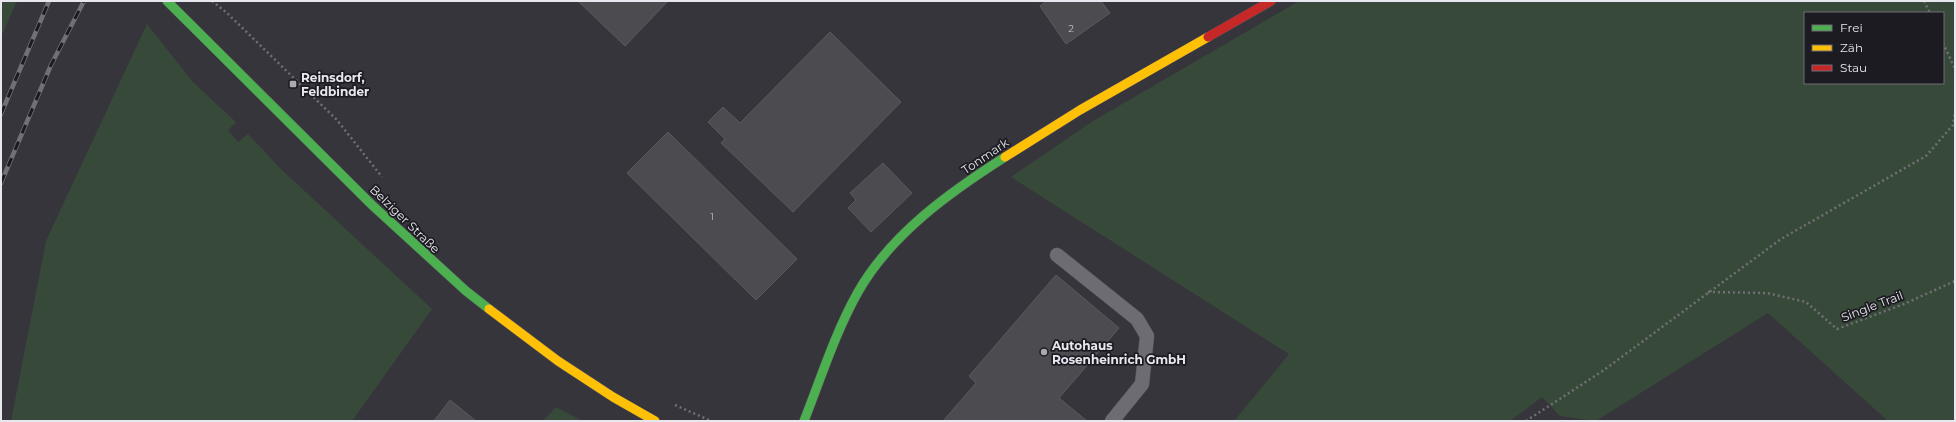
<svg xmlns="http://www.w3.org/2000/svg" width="1956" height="422" viewBox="0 0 1956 422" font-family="Montserrat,sans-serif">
	<rect width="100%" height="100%" fill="#36353c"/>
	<path fill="#374a39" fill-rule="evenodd" d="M1,1H17L1,37Z
		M1299,1H1955V421H1888L1768,313L1596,421L1560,416L1542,397L1510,421H1234L1289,354L1011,177L1093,121ZM1805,13H1943V83H1805Z
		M147,24L193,82L236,122L228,130L238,142L248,134L281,169L432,309L352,421H11L46,241Z
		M556,407L583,421H543Z"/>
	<path fill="#4b4b50" stroke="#5b5a60" d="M578,1H668L625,46Z
		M1047,1H1101L1110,13L1066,44L1040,6Z
		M830,32L901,102L793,212L721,143L725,139L708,122L723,107L740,123Z
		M668,132L797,259L756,300L627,173Z
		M883,163L912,193L871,232L848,208L856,200L850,193Z
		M1056,275L1119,328L1059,398L1087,421H943L976,383L969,376Z
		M450,400L476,421H434Z"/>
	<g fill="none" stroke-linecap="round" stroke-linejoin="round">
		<g stroke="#535258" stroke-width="15">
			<path id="lane" d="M1057,255L1137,319L1147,336L1142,384L1112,421"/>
		</g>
		<g stroke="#535258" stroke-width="10">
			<path id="fast" d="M167,1L372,205L466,291L489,309
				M804,421C821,378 835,333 858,292C891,234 950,192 1005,157"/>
		</g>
		<g stroke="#535258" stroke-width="10">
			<path id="slow" d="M1005,157L1080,110L1208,37
				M489,309L558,361L613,397L655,421"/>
		</g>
		<g stroke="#535258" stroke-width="10">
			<path id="jam" d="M1208,37L1271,1"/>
		</g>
		<path stroke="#727076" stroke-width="2.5" stroke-dasharray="2 3" stroke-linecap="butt" d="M212,1L227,13L337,120L382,177
			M1924,1L1930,13
			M1943,43L1955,69
			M1708,292L1767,293L1806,302L1837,329L1904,304L1955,281
			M675,405L711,421
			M1526,421L1604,370L1781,239L1926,156L1953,125L1955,111"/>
		<use href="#lane" stroke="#6d6c72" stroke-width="14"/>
		<use href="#fast" stroke="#4caf50" stroke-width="9"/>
		<use href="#slow" stroke="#ffc107" stroke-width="9"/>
		<use href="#jam" stroke="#c62828" stroke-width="9"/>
		<g stroke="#727076" stroke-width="4.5">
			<path id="rail" d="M1,114L49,1
				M1,183L51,65L84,1"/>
		</g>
		<use href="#rail" stroke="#1c1b21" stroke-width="3" stroke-dasharray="9" stroke-linecap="butt"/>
	</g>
	<g fill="#aaa9b0" stroke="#1c1b21" stroke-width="1.5">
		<rect x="289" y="80" width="8" height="8" rx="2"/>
		<circle cx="1044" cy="352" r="4"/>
	</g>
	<g text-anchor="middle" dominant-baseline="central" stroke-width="3.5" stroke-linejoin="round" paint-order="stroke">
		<g font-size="10" fill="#c1c0c7">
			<text x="1071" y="28">2</text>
			<text x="712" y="216">1</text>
		</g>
		<g font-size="12" font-weight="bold" fill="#e8e7ef" stroke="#1c1b21" text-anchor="start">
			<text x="301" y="77">Reinsdorf,<tspan x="301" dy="14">Feldbinder</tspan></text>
			<text x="1052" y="345">Autohaus<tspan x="1052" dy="14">Rosenheinrich GmbH</tspan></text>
		</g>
		<g font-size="12" fill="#e8e7ef" stroke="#1c1b21">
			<text transform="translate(985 156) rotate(-34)">Tonmark</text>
			<text transform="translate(405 219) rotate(44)">Belziger Straße</text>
			<text transform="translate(1872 306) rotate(-21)">Single Trail</text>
		</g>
	</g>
	<rect width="1956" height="422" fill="none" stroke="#e8e7ef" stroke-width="4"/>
	<rect x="1804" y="12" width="140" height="72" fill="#1c1b21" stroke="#6e6d73"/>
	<rect x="1812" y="25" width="20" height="6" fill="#4caf50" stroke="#6e6d73"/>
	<text x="1840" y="32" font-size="12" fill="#e8e7ef">Frei</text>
	<rect x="1812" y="45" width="20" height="6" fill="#ffc107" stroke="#6e6d73"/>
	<text x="1840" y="52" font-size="12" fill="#e8e7ef">Zäh</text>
	<rect x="1812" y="65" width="20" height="6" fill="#c62828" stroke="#6e6d73"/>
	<text x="1840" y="72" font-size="12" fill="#e8e7ef">Stau</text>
</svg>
